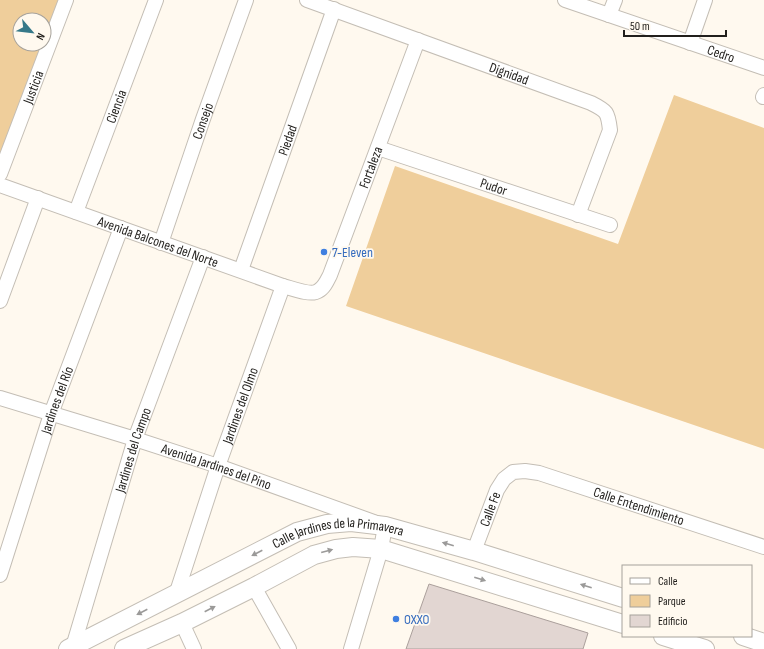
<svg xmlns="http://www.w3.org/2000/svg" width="764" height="649" viewBox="0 0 764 649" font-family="'Sofia Sans Condensed',sans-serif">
	<rect width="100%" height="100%" fill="#fff9ef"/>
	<path fill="#efce9b" d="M0,0H60L44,43V20H20V44H44L0,161Z
		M674,95L764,128V449L346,306L395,166L618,244Z"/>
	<path fill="#e2d6d2" stroke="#aa9f9b" d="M429,584L588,633L583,649H406Z"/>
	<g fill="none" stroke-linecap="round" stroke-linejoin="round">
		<g stroke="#c4beb5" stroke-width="16">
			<g id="minor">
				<path id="s1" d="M307,0L591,103C607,111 608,112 610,130L578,215"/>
				<path id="s2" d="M565,0L764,68"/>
				<path d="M609,15L615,0"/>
				<path d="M690,43L705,0"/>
				<path d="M763,97L764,95"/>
				<path id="s3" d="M378,148L610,225"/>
				<path id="s4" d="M0,174L66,0"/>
				<path id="s5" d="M0,185L283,286C291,288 311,296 318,291C324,288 327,281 330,275L418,40"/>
				<path id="s6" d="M76,212L156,0"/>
				<path id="s7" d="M161,243L203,119L246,0"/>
				<path id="s8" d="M241,270L334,9"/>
				<path d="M0,301L38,198"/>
				<path id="s9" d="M0,398L135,439L218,466L385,526L381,549L351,649"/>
				<path id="s10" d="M474,551L497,490L504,479L513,472L525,471L539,473L764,547"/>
				<path id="s11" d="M0,575L51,414L121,228"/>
				<path d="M254,587L289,649"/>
				<path id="s12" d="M176,595L218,466L283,286"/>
				<path d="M182,623L194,649"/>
				<path id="s13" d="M73,647L135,439L203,257"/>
			</g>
		</g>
		<g stroke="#c4beb5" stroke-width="20">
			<g id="tertiary">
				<path d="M663,636L705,649"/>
				<path d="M743,636L764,643"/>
				<path id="s14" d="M68,649L297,532L327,524L351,522L385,526L474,551L623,598"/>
				<path d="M124,649L182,623L254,587L314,555L336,549L353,547L381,549L623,624"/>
			</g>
		</g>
		<use href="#minor" stroke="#fff" stroke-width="14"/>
		<use href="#tertiary" stroke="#fff" stroke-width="18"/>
	</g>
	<defs><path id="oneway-solid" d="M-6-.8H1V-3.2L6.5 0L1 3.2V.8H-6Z"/></defs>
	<g fill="#9b9a99">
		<use href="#oneway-solid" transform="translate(448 544) rotate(-164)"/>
		<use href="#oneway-solid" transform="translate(327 551) rotate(-15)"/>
		<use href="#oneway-solid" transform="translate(257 553) rotate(153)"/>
		<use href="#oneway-solid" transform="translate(480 579) rotate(17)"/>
		<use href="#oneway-solid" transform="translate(586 586) rotate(-162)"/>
		<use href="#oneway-solid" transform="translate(210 609) rotate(-27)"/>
		<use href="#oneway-solid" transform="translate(142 612) rotate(153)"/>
	</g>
	<g fill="#3f7fe0" stroke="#fff9ef" stroke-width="1.5">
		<circle cx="324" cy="252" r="4"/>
		<circle cx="396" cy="619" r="4"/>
	</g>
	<g text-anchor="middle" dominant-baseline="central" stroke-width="3.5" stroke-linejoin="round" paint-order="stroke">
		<g font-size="14" fill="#211f1c" stroke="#fff9ef">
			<text stroke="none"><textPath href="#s2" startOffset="165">Cedro</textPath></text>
			<text stroke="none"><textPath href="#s1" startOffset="215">Dignidad</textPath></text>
			<text stroke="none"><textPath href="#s4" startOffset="93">Justicia</textPath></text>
			<text stroke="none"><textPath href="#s6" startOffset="113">Ciencia</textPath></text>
			<text stroke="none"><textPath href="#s7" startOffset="129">Consejo</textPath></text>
			<text stroke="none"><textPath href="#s8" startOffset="138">Piedad</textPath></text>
			<text stroke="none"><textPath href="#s5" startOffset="472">Fortaleza</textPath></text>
			<text stroke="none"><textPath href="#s3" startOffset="122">Pudor</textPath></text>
			<text stroke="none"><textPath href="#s5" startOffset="168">Avenida Balcones del Norte</textPath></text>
			<text stroke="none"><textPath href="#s11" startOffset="184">Jardines del Río</textPath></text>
			<text stroke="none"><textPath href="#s12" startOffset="200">Jardines del Olmo</textPath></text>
			<text stroke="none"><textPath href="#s13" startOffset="206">Jardines del Campo</textPath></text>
			<text stroke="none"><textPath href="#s9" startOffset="227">Avenida Jardines del Pino</textPath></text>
			<text stroke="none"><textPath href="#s10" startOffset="221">Calle Entendimiento</textPath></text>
			<text stroke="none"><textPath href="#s10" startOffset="45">Calle Fe</textPath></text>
			<text stroke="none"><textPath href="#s14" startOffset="298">Calle Jardines de la Primavera</textPath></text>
		</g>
		<g font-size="14" fill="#366cbe" stroke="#fff9ef" text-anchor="start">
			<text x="332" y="252">7-Eleven</text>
			<text x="404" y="619">OXXO</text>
		</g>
	</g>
	<rect x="622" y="565" width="130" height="72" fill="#fff9ef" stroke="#a6a29b"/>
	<rect x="630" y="578" width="20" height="6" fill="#ffffff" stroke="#a6a29b"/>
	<text x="658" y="585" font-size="12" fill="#211f1c">Calle</text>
	<rect x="630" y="595" width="20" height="12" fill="#efce9b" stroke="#a6a29b"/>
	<text x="658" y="605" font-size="12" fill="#211f1c">Parque</text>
	<rect x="630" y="615" width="20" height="12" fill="#e2d6d2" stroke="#a6a29b"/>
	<text x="658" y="625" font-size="12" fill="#211f1c">Edificio</text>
	<g transform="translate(32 32) rotate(118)"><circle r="19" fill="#fff9ef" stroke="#a6a29b"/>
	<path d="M0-3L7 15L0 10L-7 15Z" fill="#367989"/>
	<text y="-6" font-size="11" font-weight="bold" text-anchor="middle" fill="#211f1c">N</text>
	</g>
	<path d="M624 30v6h102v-6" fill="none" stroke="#211f1c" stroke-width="2"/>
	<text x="630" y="30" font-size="12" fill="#211f1c" stroke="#fff9ef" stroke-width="3" paint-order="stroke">50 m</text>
</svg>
